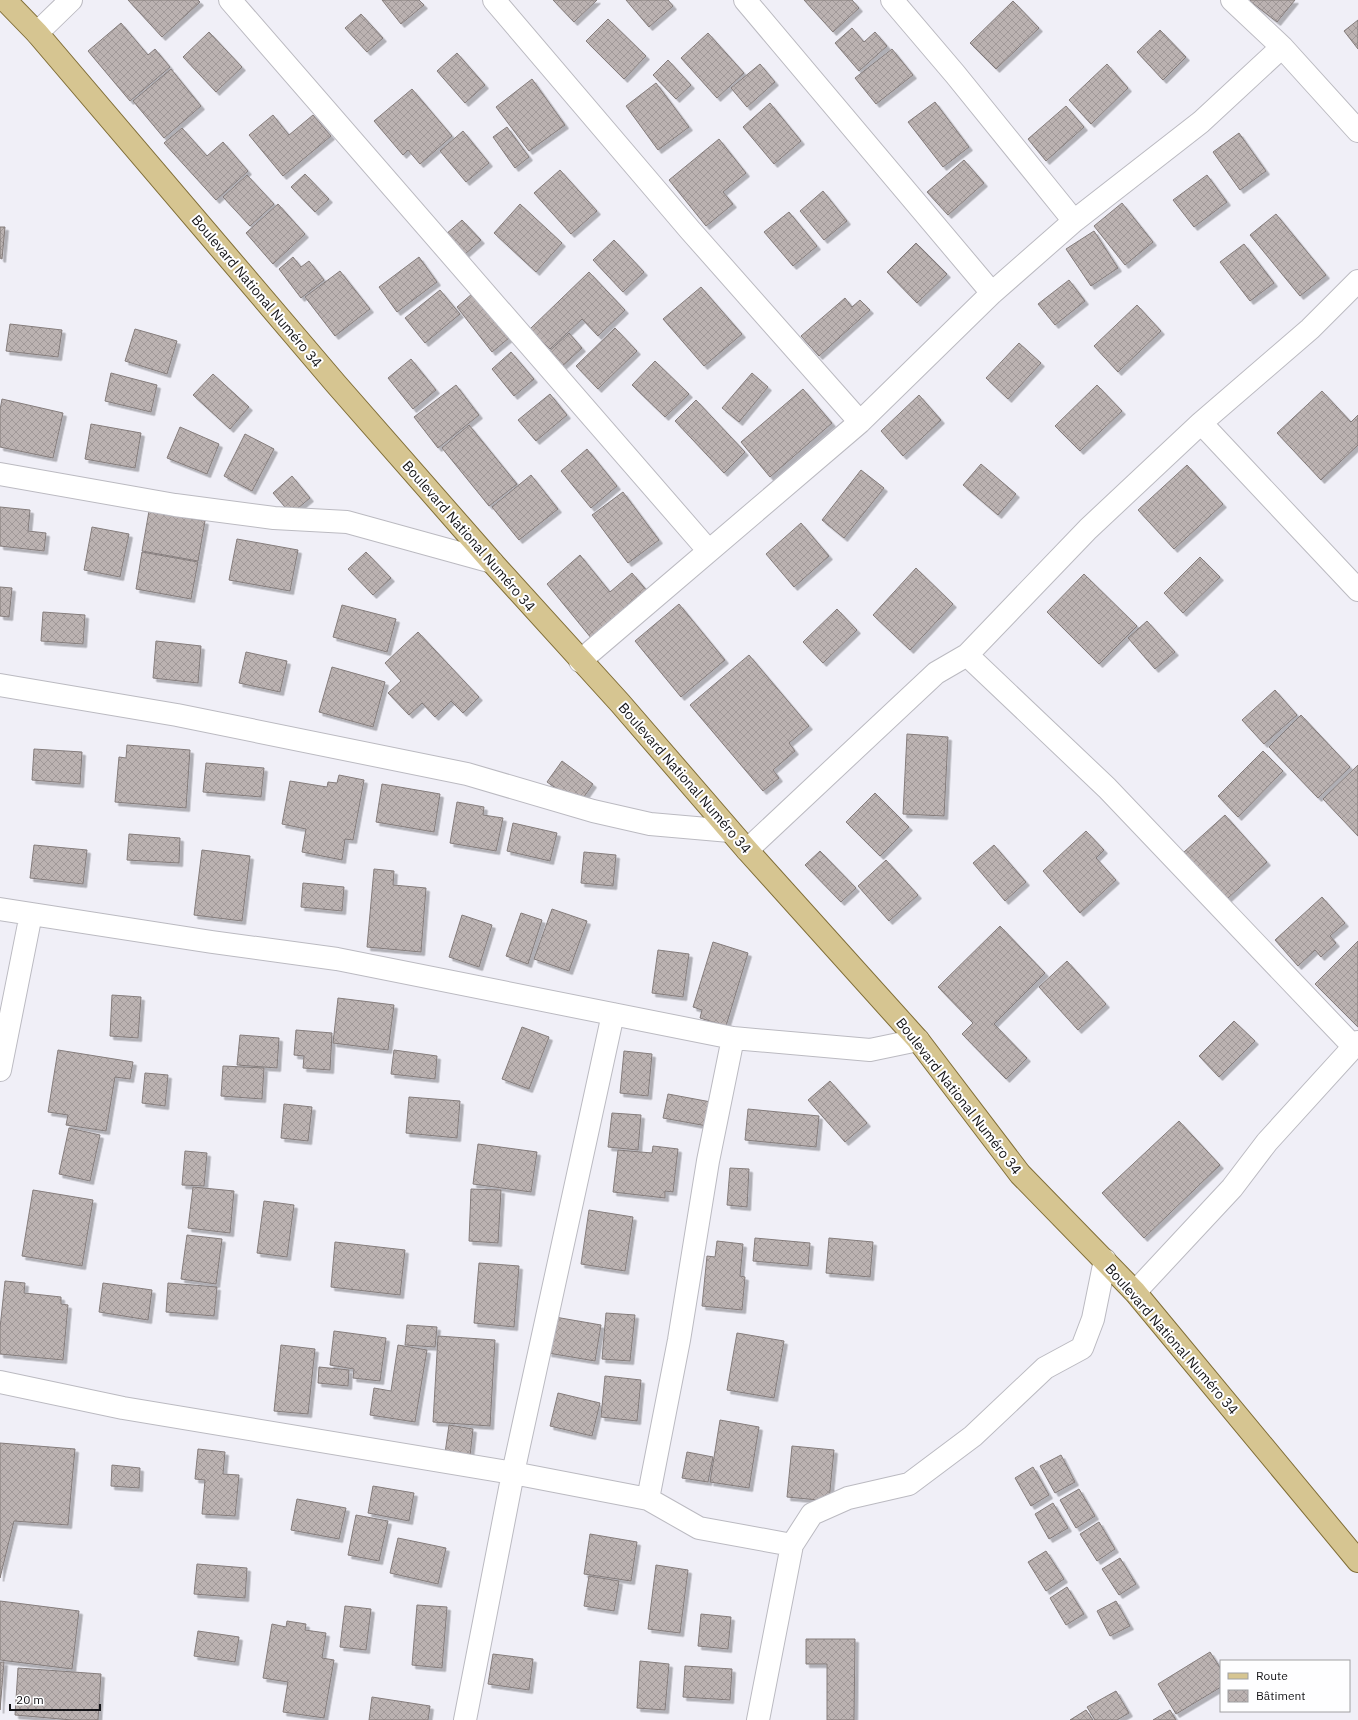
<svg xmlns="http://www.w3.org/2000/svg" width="1358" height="1720" viewBox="0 0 1358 1720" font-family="'IBM Plex Sans',sans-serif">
	<defs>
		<pattern id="building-cross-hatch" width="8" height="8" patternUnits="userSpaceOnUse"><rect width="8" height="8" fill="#bbb2b1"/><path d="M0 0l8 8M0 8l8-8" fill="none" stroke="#a09898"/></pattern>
		<filter id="shadow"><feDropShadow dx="3.5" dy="3.5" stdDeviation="0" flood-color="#0004"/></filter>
	</defs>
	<rect width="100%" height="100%" fill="#f0eff7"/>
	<path fill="url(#building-cross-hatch)" stroke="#847c7b" filter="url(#shadow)" d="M128,0H198L200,2L162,37Z
		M382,0H419L424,5L401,24Z
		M553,0H597L574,22Z
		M626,0H668L673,6L649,27Z
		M804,0H852L859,8L833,32Z
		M1251,0H1295L1277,22L1250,1Z
		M1013,1L1039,28L996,69L970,43Z
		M361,14L383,38L367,52L345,28Z
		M608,19L646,56L624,79L586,41Z
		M1358,20V49L1344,31Z
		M121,23L148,55L155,49L170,67L130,101L88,51Z
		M852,28L864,42L875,32L887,46L859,71L835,43Z
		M1160,30L1186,57L1163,80L1137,52Z
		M209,32L242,67L216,92L183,57Z
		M708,33L744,73L717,98L681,58Z
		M892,49L913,75L876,104L855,78Z
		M457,53L485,85L465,103L437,71Z
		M668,60L691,85L676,99L653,75Z
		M760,64L775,82L747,107L731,88Z
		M1107,64L1128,88L1091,124L1069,100Z
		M171,69L201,106L164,138L133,101Z
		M532,79L565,125L529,151L496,107Z
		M656,83L689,127L658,150L626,106Z
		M412,89L452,136L420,164L408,150L403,155L374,121Z
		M935,102L969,147L943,167L908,122Z
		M770,103L801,141L774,164L743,127Z
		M1066,106L1084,127L1046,161L1028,139Z
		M273,115L289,135L313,115L331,136L283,176L249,135Z
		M507,127L529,157L515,168L493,137Z
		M182,128L207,156L223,142L248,171L216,200L164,143Z
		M463,131L489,163L466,182L440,151Z
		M1239,133L1266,171L1240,190L1213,152Z
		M719,139L746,173L723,192L733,204L706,226L669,180Z
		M964,160L984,183L948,215L927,192Z
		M560,170L597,211L571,234L534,193Z
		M305,174L329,199L315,212L291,187Z
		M247,175L274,204L250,226L223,197Z
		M1207,175L1227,202L1194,227L1173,200Z
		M823,191L847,221L824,240L800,211Z
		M1122,203L1153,242L1125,265L1094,226Z
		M278,204L305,234L273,264L246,233Z
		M520,204L562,243L536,272L494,233Z
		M789,212L817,246L793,266L764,232Z
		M1276,214L1326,275L1300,296L1250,235Z
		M462,220L481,240L464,255L445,235Z
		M0,227H5L2,259L0,258Z
		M1094,231L1118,268L1091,286L1066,249Z
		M614,240L644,272L623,292L593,260Z
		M916,243L947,274L917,303L887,272Z
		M1244,244L1274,283L1250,301L1220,262Z
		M293,257L301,267L309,261L324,280L301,298L279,269Z
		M419,257L437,282L397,312L379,287Z
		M340,271L370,309L335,336L305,297Z
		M589,272L625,310L598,336L582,319L550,349L530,329Z
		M1069,280L1085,301L1055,325L1038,304Z
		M701,287L742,334L704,366L663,319Z
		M440,290L460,314L425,343L405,318Z
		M473,293L509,338L492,352L457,307Z
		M845,298L852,307L860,300L870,310L819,356L801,336Z
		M1137,305L1161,331L1118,372L1094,346Z
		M10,324L62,330L58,357L6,351Z
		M615,328L637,351L598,389L576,366Z
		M135,329L177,341L167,374L125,361Z
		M569,333L582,348L558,370L544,356Z
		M1019,343L1041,363L1008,399L986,378Z
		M511,352L534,379L514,396L492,369Z
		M411,359L436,390L413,409L388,378Z
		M655,361L689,394L665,417L632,385Z
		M111,373L157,385L151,412L105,401Z
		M752,373L768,387L739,422L722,408Z
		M213,374L249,407L230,429L193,395Z
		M456,385L479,415L438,448L414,417Z
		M1097,385L1122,411L1080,451L1055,426Z
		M803,389L832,423L770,477L741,442Z
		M1322,391L1351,422L1358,415V445L1321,480L1277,433Z
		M550,394L567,415L536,441L518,420Z
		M919,395L941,420L903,456L881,431Z
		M2,399L63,413L53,458L0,447V410Z
		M696,400L745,452L724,473L675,421Z
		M91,424L141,433L135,468L85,459Z
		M469,425L517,484L489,506L442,448Z
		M180,427L219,444L207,474L167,458Z
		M245,434L274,449L252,491L224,476Z
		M587,449L617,486L591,508L561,471Z
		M981,464L1016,494L998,515L963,485Z
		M1187,465L1223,504L1174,549L1138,510Z
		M861,470L884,488L844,538L822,520Z
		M531,475L558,509L519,540L492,507Z
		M292,476L310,498L291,514L273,493Z
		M623,492L659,540L628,563L592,515Z
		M0,507L30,510L28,531L46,533L44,551L0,546Z
		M149,511L205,521L198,561L142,551Z
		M801,523L829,556L794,587L766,554Z
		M92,527L129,534L120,577L84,570Z
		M237,539L298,550L290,591L229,580Z
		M142,552L198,562L191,599L136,589Z
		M366,552L391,578L373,595L348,569Z
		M580,555L610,592L632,573L648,592L592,639L547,584Z
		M1200,557L1220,577L1183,613L1164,593Z
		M916,568L953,604L910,650L873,615Z
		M1084,574L1137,626L1099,664L1047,612Z
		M0,587L12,588L9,617L0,616Z
		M679,604L725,660L681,697L635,641Z
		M342,605L396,619L387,652L333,637Z
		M837,609L857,630L823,663L803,642Z
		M43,612L85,615L83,644L41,641Z
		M1147,621L1175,652L1155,669L1128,638Z
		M418,632L479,697L463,713L451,701L435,717L422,703L409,715L388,693L401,681L385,663Z
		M156,641L201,646L198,683L153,678Z
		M246,652L287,661L280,692L239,683Z
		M749,655L809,726L789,743L795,751L773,770L779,778L763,791L690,705Z
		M332,667L385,682L373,727L319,712Z
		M1275,690L1297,715L1264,744L1242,720Z
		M1301,715L1350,767L1318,798L1269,747Z
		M907,734L948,737L944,816L903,814Z
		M127,745L190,750L186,808L115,802L119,757L126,758Z
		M34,749L82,752L80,784L32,780Z
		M1263,751L1283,771L1238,817L1218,796Z
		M562,761L593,784L579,804L547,782Z
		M206,763L264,768L261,797L203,792Z
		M1358,765V836L1323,799Z
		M339,775L364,780L353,840L345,839L342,860L302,852L306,829L282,824L290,781L327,787L328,782L337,783Z
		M382,784L440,794L434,832L376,822Z
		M875,793L909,827L880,856L846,822Z
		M457,802L484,807L483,815L503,818L496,851L450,843Z
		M1225,815L1267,862L1226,900L1184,852Z
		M513,823L557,833L550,861L507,851Z
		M1086,831L1104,850L1096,858L1116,880L1080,913L1043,871Z
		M129,834L180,838L179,863L127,860Z
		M34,845L87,850L83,884L30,878Z
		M994,845L1026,882L1005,901L973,863Z
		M202,850L250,856L242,921L194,915Z
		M820,851L856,888L841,902L805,865Z
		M584,852L616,855L613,886L581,883Z
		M886,860L918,895L889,921L858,886Z
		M374,869L394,871L393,885L426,888L421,952L367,947Z
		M303,883L344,887L342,911L301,907Z
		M1322,897L1345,923L1330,936L1336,943L1321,957L1315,950L1298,966L1275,940Z
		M552,909L587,921L569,971L534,959Z
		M521,913L542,920L528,964L506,956Z
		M462,915L492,925L479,967L449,957Z
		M1000,926L1045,973L994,1024L1027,1058L1006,1079L962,1034L973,1023L938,987Z
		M1358,941V1027L1315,984Z
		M713,942L748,953L726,1026L700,1018L702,1010L693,1007Z
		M658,950L689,954L683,997L652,993Z
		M1067,961L1106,1004L1078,1030L1039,987Z
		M112,995L141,997L138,1038L110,1036Z
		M338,998L394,1005L388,1050L333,1043Z
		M1234,1021L1255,1041L1219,1077L1199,1056Z
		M522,1027L549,1037L529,1089L502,1079Z
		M296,1030L332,1033L330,1070L303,1068L304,1056L294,1055Z
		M240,1035L279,1038L277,1068L237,1065Z
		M58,1050L133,1062L130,1079L115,1077L106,1131L66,1125L68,1115L48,1112Z
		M394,1050L437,1056L435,1079L391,1074Z
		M624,1051L652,1054L648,1096L620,1093Z
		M223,1066L264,1068L262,1099L221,1096Z
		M145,1073L168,1075L165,1106L142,1103Z
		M830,1081L867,1123L845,1142L808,1100Z
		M668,1094L711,1102L707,1126L663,1118Z
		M409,1097L460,1101L457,1138L406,1133Z
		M284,1104L312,1107L308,1141L281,1138Z
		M748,1109L819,1116L816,1147L745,1140Z
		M612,1113L641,1115L638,1150L608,1147Z
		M1179,1121L1220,1165L1144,1238L1102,1193Z
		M69,1128L100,1135L90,1181L59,1174Z
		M478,1144L537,1152L531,1192L473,1184Z
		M653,1146L678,1149L673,1192L665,1191V1198L613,1192L618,1150L652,1153Z
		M185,1151L207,1153L204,1186L182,1185Z
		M730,1168L749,1169L747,1207L727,1205Z
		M193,1187L234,1191L230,1233L188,1228Z
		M471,1189L501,1190L498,1243L469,1241Z
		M33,1190L93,1200L82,1266L22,1256Z
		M264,1201L294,1205L287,1257L257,1253Z
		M589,1210L633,1217L625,1271L581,1264Z
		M187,1235L222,1239L216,1284L181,1279Z
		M755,1238L810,1243L808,1266L753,1261Z
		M829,1238L873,1242L870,1277L826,1273Z
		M717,1241L743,1244L740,1276L745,1277L742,1310L702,1306L707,1256L715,1257Z
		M335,1242L405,1250L400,1295L331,1287Z
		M479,1263L519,1266L514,1327L474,1323Z
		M5,1281L25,1283L24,1293L61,1297V1304L68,1305L63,1360L0,1354V1328Z
		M103,1283L152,1290L148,1320L99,1312Z
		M168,1283L217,1287L214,1316L166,1312Z
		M606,1313L635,1315L630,1361L602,1359Z
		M555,1317L601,1325L595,1361L548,1353Z
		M407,1325L437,1327L435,1347L405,1345Z
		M334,1331L386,1338L380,1381L353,1378L354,1369L330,1365Z
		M737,1333L784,1341L774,1398L727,1390Z
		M438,1336L495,1340L490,1426L433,1422Z
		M281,1345L315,1349L308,1414L274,1411Z
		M398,1345L427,1350L415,1422L370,1415L374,1388L391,1391Z
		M319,1367L349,1370L348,1386L318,1383Z
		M605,1376L641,1380L637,1421L601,1417Z
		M558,1393L600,1403L592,1436L550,1426Z
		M720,1420L759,1427L749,1488L710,1482Z
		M449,1425L473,1429L470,1456L445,1453Z
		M0,1443L75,1449L68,1525L14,1521L0,1578Z
		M792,1446L834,1450L829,1501L787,1497Z
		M198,1449L225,1452L223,1474L239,1475L235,1516L202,1514L205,1480L195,1479Z
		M687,1452L713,1457L708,1482L682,1478Z
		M1061,1455L1075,1482L1055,1493L1040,1466Z
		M112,1465L140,1468L139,1488L111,1486Z
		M1033,1467L1049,1495L1031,1506L1015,1478Z
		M373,1486L414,1493L409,1521L368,1513Z
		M1079,1489L1095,1516L1076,1528L1060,1500Z
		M297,1499L346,1508L339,1539L291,1530Z
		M1053,1503L1068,1528L1049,1539L1035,1514Z
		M356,1515L388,1521L379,1561L348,1555Z
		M1099,1522L1115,1549L1097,1561L1080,1534Z
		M590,1534L637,1542L631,1581L584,1574Z
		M398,1538L446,1548L438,1584L390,1573Z
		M1046,1551L1064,1579L1046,1591L1028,1562Z
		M1120,1558L1136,1584L1119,1595L1102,1569Z
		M197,1564L247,1568L245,1598L194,1594Z
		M656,1565L688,1570L680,1633L648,1629Z
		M589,1576L619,1581L614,1611L584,1606Z
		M1067,1587L1084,1614L1066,1625L1050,1598Z
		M0,1601L79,1611L72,1669L0,1660Z
		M1116,1601L1130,1626L1110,1636L1097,1611Z
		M417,1605L447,1607L442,1668L412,1665Z
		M345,1606L371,1609L366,1650L340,1647Z
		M701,1614L731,1617L728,1649L698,1646Z
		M287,1621L306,1624L305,1630L326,1633L322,1658L334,1660L324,1718L283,1712L288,1682L263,1678L272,1624L286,1627Z
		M198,1631L239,1637L235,1662L194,1656Z
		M806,1639H855L854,1720H827V1664H806Z
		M1210,1652L1221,1669V1687L1176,1714L1158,1684Z
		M493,1654L533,1659L529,1690L488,1684Z
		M640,1661L669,1664L665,1710L637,1708Z
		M0,1662H4L0,1710Z
		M685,1666L732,1669L730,1700L683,1697Z
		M18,1668L101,1674L98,1720H72L15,1715Z
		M1116,1691L1129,1713L1117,1720H1095L1087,1707Z
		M372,1697L430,1706L428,1720H369Z
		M1086,1710L1093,1720H1070Z
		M1170,1710L1176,1720H1153Z"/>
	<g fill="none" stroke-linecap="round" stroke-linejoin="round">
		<g stroke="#bbbac1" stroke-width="24">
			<path id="minor" d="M230,0L708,550
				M494,0L690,230L860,422
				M745,0L992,293
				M892,0L955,74L1074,221
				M1232,0L1282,47L1358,131
				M37,33L71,0
				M1201,423L1358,590
				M0,474L175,505L274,518L347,522L492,562
				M967,655L1107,788L1353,1046
				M580,661L860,422L992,293L1074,221L1201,122L1282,47
				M0,685L177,715L467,774L593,811L650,824L730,831
				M747,850L936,673L967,655L1088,529L1201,423L1310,329L1358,281
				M0,909L212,942L337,959L733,1038L870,1050L918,1040
				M0,1070L31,914
				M1135,1292L1232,1188L1267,1142L1358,1042
				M0,1382L123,1408L513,1473L648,1499L699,1528L792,1545
				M648,1499L679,1340L708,1161L733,1038
				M465,1720L513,1473L613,1014
				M758,1720L792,1545L812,1514L848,1498L909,1484L973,1436L1045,1368L1082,1348L1093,1319L1105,1260"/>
		</g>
		<g stroke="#806e37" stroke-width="24">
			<path id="major" d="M5,0L37,33L336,384L492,562L620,703L747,850L918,1040L1020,1174L1135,1292L1358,1561"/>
		</g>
		<use href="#minor" stroke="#fff" stroke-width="22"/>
		<use href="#major" stroke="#d6c591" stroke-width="22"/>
	</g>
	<g text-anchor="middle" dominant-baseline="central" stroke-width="4" stroke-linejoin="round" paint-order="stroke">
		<g font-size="14" fill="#141417" stroke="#fefeff">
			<text transform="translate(257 291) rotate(50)">Boulevard National Numéro 34</text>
			<text transform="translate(469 536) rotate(49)">Boulevard National Numéro 34</text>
			<text transform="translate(685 778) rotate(49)">Boulevard National Numéro 34</text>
			<text transform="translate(959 1096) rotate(52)">Boulevard National Numéro 34</text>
			<text transform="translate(1172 1339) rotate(49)">Boulevard National Numéro 34</text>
		</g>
	</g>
	<rect x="1220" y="1660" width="130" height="52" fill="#fefeff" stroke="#a0a0a2"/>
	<rect x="1228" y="1673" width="20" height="6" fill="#d6c591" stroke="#a0a0a2"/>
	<text x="1256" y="1680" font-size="12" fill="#141417">Route</text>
	<rect x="1228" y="1690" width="20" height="12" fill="url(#building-cross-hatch)" stroke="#a0a0a2"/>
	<text x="1256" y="1700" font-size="12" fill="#141417">Bâtiment</text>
	<path d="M10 1704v6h90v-6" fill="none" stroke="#141417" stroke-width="2"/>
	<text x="16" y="1704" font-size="12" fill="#141417" stroke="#fefeff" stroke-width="3" paint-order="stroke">20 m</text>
</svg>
